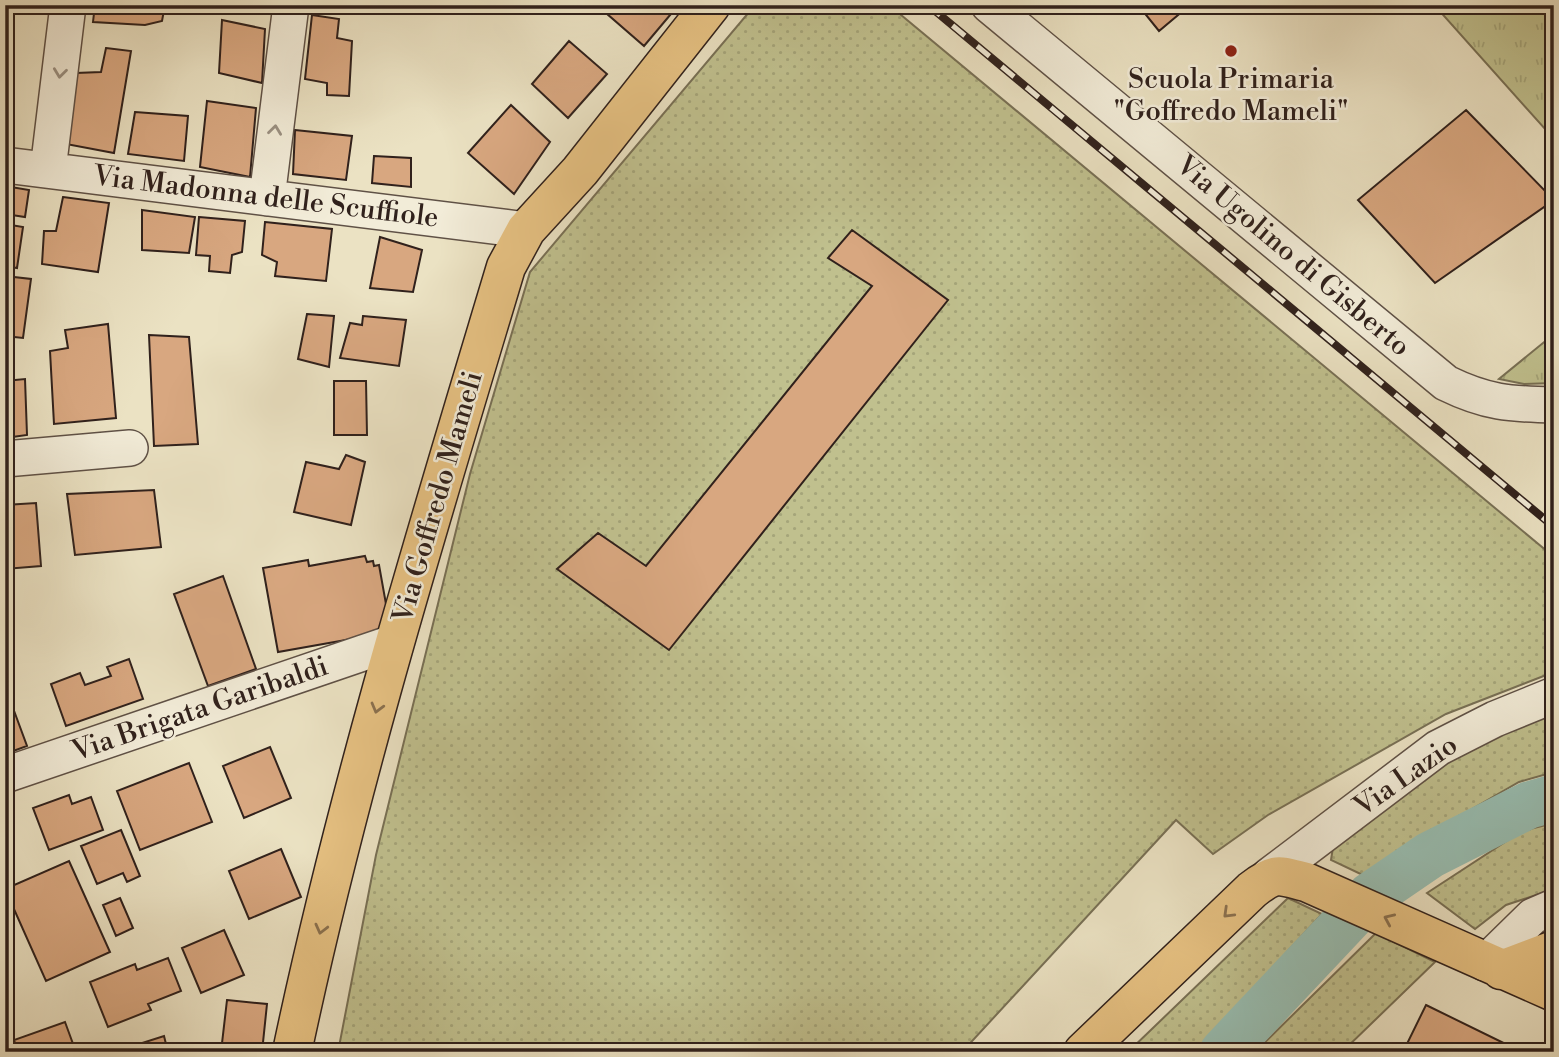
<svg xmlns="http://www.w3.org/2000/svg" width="1559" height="1057" viewBox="0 0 1559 1057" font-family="'Libre Bodoni',serif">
	<defs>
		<pattern id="grass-dots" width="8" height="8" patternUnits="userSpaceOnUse" patternTransform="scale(1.75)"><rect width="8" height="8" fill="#c0c08e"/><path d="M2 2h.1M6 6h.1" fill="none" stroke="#a5a57a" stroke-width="1.8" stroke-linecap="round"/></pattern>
		<pattern id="park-tufts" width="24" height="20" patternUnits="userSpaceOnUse" patternTransform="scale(1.75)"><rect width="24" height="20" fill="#c0c08e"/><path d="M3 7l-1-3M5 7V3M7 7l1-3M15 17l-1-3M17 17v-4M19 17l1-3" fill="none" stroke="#a5a57a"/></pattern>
	</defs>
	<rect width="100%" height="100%" fill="#ebe2c3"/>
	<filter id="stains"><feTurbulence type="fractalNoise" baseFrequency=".00286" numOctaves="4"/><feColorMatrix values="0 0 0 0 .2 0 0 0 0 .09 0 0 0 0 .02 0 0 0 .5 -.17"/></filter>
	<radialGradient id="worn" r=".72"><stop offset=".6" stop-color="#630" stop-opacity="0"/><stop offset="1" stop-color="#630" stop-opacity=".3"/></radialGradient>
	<path fill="url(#grass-dots)" stroke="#787055" stroke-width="2" d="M755,5H889L1554,557V672L1446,714L1268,815L1213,854L1176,820L962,1052H338L376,855L470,474L530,272Z
		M1554,707V772L1519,782L1408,846L1367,877L1331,860L1334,841L1472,743Z
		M1554,823V889L1506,905L1475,929L1427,893L1522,831Z
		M1288,898L1322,914L1195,1052H1128Z
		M1376,933L1435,962L1342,1052H1255Z"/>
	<path fill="url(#park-tufts)" stroke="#787055" stroke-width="2" d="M1435,5H1554V139L1436,7Z
		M1554,334V383L1524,384L1499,379Z"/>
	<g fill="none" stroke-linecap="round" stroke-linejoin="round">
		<path stroke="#98beb2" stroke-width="47" d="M1223,1052L1370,896L1430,855L1529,805L1554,798"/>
	</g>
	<path fill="#d8a780" stroke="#30211c" stroke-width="2" d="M95,5H165L162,21L145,25L93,22Z
		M612,5H673L676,8L644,46L606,13Z
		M1138,5H1190L1159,31Z
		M312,15L339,19L337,38L352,41L349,96L327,95V83L305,79Z
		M222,20L265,29L262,83L219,73Z
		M569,41L607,74L568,118L532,84Z
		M106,48L131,51L114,153L66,144L76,73L101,72Z
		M207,101L256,108L250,177L200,167Z
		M511,105L550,142L514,194L468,153Z
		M1466,110L1554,200L1435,283L1358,200Z
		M135,112L188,116L184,161L128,154Z
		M295,130L352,136L346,180L293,174Z
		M374,156L411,158V187L372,183Z
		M5,186L29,190L25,217L5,214Z
		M63,197L109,203L98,272L42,264L44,231H56Z
		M142,210L195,217L189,253L142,250Z
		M199,217L245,221L242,252L232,255L230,273L209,271L210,256L196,255Z
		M265,222L332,229L326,281L275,276L277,262L262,255Z
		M5,224L23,227L17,268L5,266Z
		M852,230L948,300L669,650L557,569L598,533L646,566L872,286L828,258Z
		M380,237L422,250L413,292L370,288Z
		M5,276L31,279L23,338L5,336Z
		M307,314L334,316L329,367L298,359Z
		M363,316L406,320L399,366L340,358L350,323L362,325Z
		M108,324L116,418L54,424L50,351L68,348L65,330Z
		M149,335L189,337L198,444L154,446Z
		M25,379L27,435L5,438V381Z
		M334,381H366L367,435H334Z
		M346,455L365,462L351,525L294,512L306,462L339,469Z
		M154,490L161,547L75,555L67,494Z
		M36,503L41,566L5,569V505Z
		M365,556L367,562L373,561L374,566L379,565L391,632L278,652L263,568L308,560L309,566Z
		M223,576L256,669L208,686L174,594Z
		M129,659L143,699L66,726L51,684L80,673L85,685L111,676L107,667Z
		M13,708L27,746L5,754V710Z
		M270,747L291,798L244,818L223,766Z
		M189,763L212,822L140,850L117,791Z
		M69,795L72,804L91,797L103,830L49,850L33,808Z
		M121,830L140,876L127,882L123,873L97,884L81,846Z
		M281,849L301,897L249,919L229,871Z
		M69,861L110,952L46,981L5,889Z
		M120,898L133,928L116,936L103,905Z
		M224,930L244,975L201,993L182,948Z
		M168,958L181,991L148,1004L151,1010L108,1027L90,982L135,964L137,970Z
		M227,1000L267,1004L262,1052H221Z
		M1426,1005L1522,1052H1403Z
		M65,1022L76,1052H18L14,1040Z
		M164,1036L168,1052H114Z"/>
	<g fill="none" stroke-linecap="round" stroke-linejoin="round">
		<g stroke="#5f5146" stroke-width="38">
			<path id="minor" d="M989,5L1446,383C1487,403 1509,404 1554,405
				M5,165L526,230
				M48,170L68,5
				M267,198L291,5
				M5,459L130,448
				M5,775L395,642
				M1269,876L1438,748L1495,719L1554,695
				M1485,963L1533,916L1554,907"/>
		</g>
		<g stroke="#30211c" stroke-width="41">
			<path id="major" d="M1501,970L1554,950
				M292,1052C348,786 428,527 506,267L526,230L580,171L711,5
				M1083,1052L1252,890C1276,871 1278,875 1306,882L1554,992"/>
		</g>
		<use href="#minor" stroke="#f2ecd8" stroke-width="35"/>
		<use href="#major" stroke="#e6c182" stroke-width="38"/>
		<g stroke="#30211c" stroke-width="8">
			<path id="rail" d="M928,5L1554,527"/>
		</g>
		<use href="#rail" stroke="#f2ecd8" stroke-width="5" stroke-dasharray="16" stroke-linecap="butt"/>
	</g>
	<defs><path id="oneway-chevron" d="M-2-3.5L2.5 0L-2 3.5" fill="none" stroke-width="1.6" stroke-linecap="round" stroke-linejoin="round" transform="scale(1.75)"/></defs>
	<g stroke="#9b9183">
		<use href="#oneway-chevron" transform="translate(60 73) rotate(97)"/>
		<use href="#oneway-chevron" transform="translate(275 130) rotate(-83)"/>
	</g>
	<g stroke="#8b714f">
		<use href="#oneway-chevron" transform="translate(377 708) rotate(105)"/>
		<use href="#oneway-chevron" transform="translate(1228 913) rotate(136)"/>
		<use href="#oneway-chevron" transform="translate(1389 919) rotate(-156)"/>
		<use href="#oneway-chevron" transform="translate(321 929) rotate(104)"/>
	</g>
	<circle fill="#8f2418" stroke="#f2ecd8" stroke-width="2.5" cx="1231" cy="51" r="7"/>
	<g text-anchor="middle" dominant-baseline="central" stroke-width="5" stroke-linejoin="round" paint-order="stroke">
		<g font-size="28" fill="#30211c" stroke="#f2ecd8">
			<text x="1231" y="79">Scuola Primaria<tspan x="1231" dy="32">"Goffredo Mameli"</tspan></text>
		</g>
		<g font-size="28" fill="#30211c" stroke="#f2ecd8">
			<text transform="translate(266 197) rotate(7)">Via Madonna delle Scuffiole</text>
			<text transform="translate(1293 256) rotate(40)">Via Ugolino di Gisberto</text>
			<text transform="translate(438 497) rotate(-74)">Via Goffredo Mameli</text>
			<text transform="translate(200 709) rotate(-19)">Via Brigata Garibaldi</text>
			<text transform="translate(1406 776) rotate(-35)">Via Lazio</text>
		</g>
	</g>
	<rect width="1559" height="1057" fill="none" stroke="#ebe2c3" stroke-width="28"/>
	<rect x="7" y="7" width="1545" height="1043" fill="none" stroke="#30211c" stroke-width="3.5"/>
	<rect x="14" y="14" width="1531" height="1029" fill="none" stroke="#30211c" stroke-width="2"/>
	<rect width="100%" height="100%" filter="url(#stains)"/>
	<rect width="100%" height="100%" fill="url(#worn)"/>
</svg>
